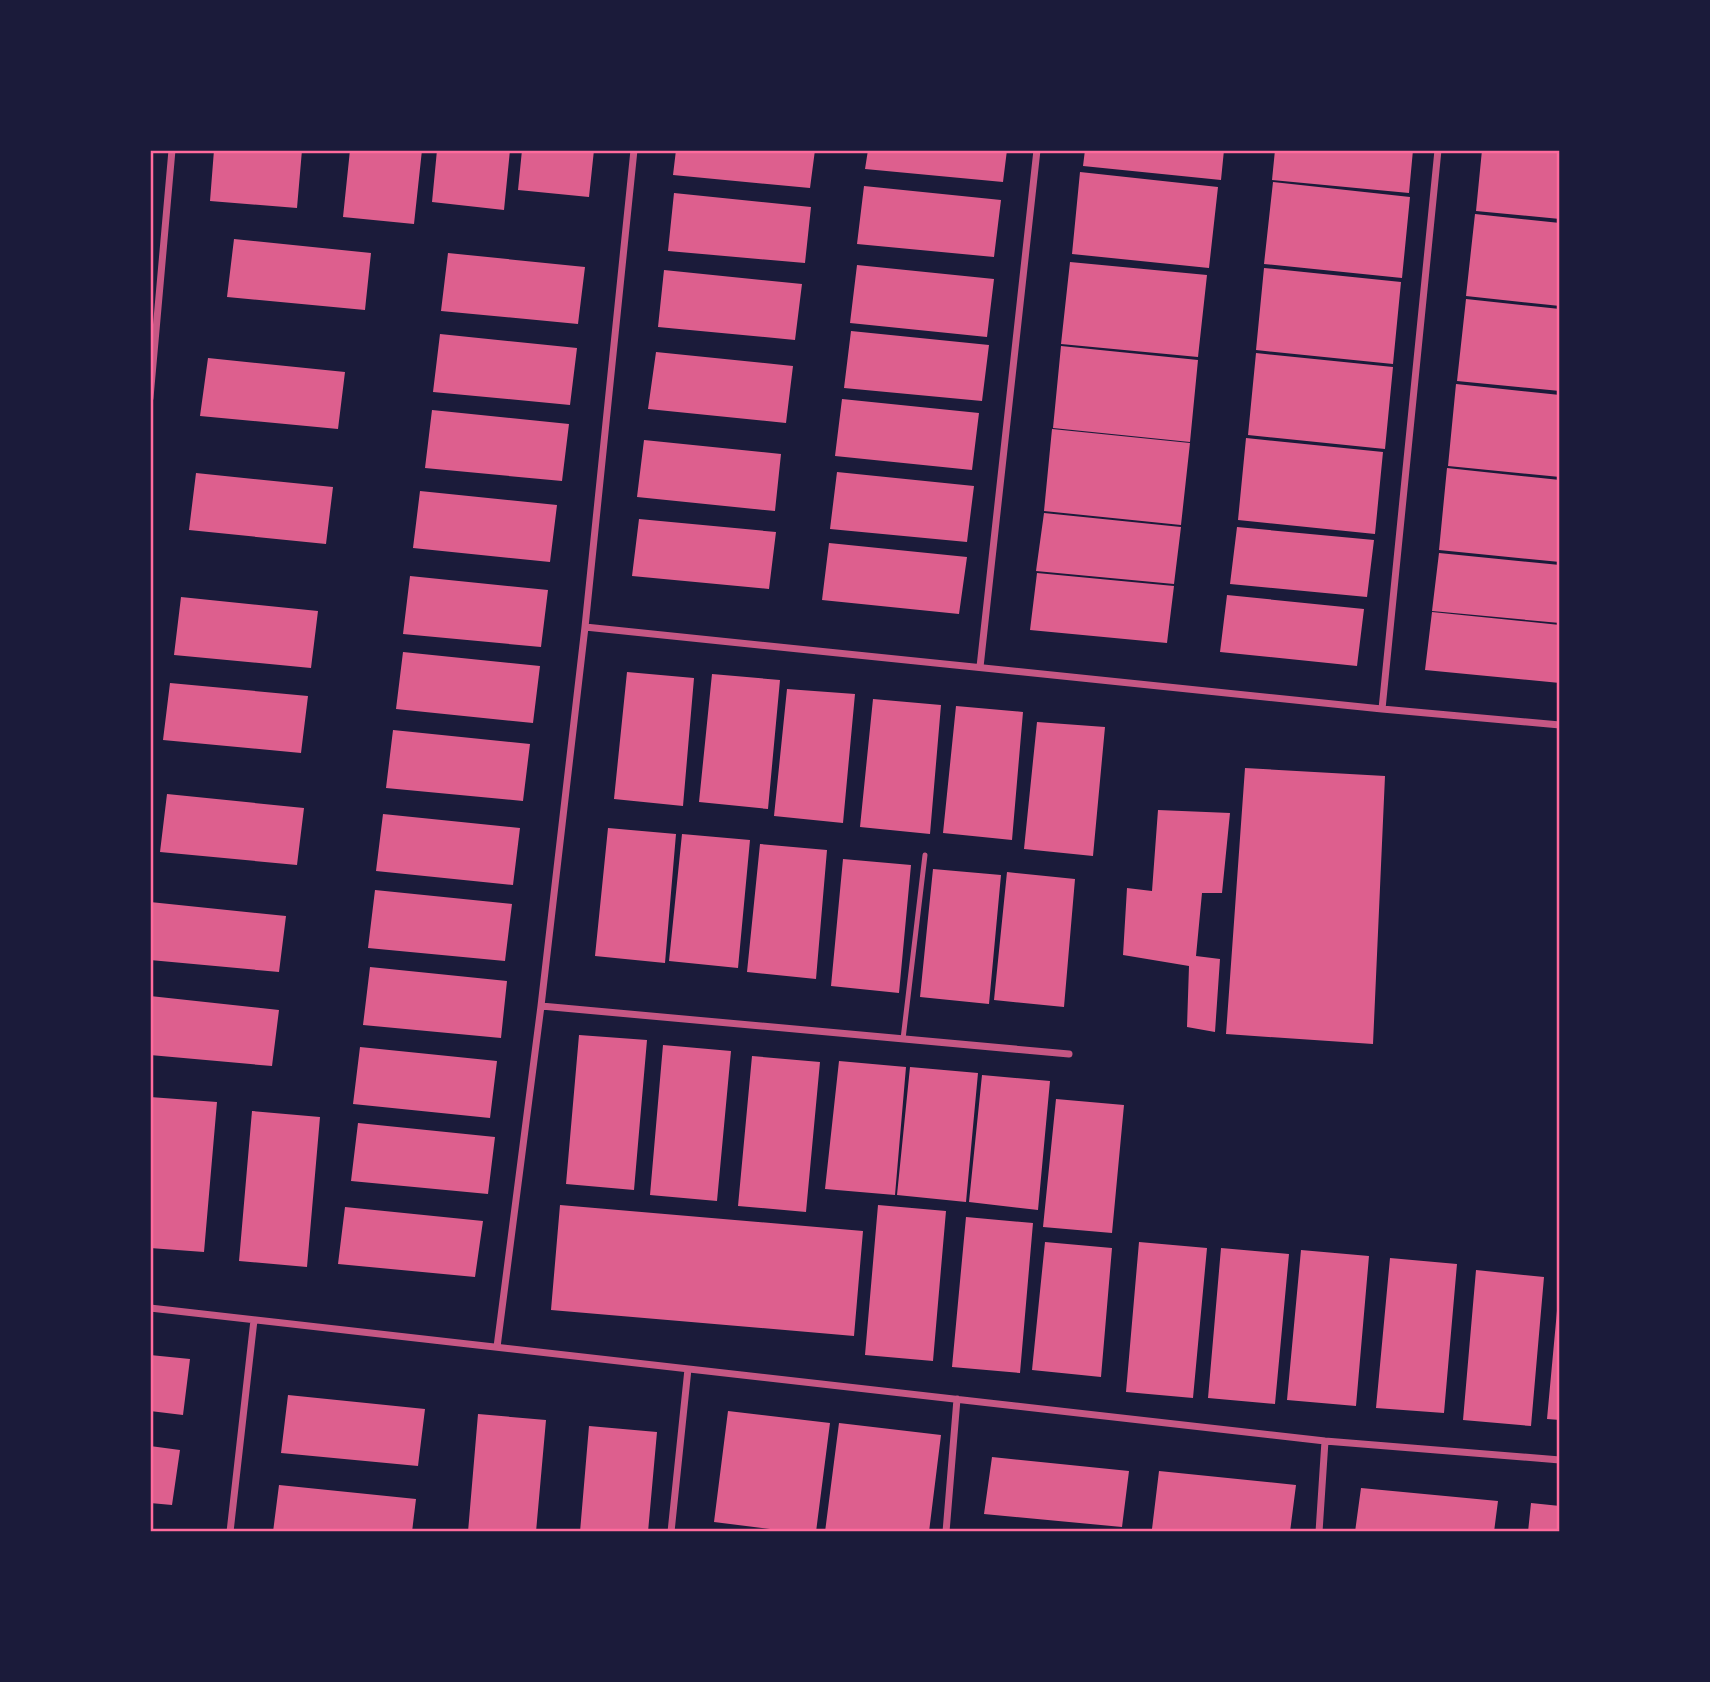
<svg xmlns="http://www.w3.org/2000/svg" width="1710" height="1682" viewBox="0 0 1710 1682" font-family="'PT Sans',sans-serif">
	<rect width="100%" height="100%" fill="#1b1b3a"/>
	<path fill="#dd5f8e" d="M214,150H302L297,208L210,201Z
		M350,150H422L414,224L343,217Z
		M437,150H510L504,210L432,202Z
		M522,150H594L589,197L518,190Z
		M676,150H815L810,188L673,175Z
		M868,150H1007L1003,182L865,169Z
		M1085,150H1224L1221,180L1083,166Z
		M1275,150H1413L1409,193L1272,180Z
		M1482,150H1560V219L1476,211Z
		M1080,172L1218,187L1209,268L1072,254Z
		M1273,182L1410,197L1402,278L1264,264Z
		M864,186L1001,200L994,257L857,244Z
		M674,193L811,207L805,263L668,251Z
		M1475,214L1560,223V306L1466,296Z
		M234,239L371,253L365,310L227,297Z
		M448,253L585,267L578,324L441,311Z
		M1070,262L1207,275L1198,357L1061,344Z
		M857,265L994,279L987,337L850,323Z
		M1264,268L1401,282L1393,364L1256,350Z
		M664,270L802,284L795,340L658,327Z
		M1466,299L1560,309V391L1457,381Z
		M851,331L989,345L982,401L844,388Z
		M440,334L577,348L570,405L433,392Z
		M1061,346L1198,360L1190,442L1053,428Z
		M656,352L793,366L786,423L648,409Z
		M1256,353L1393,367L1385,449L1248,435Z
		M208,358L345,372L338,429L200,416Z
		M1456,384L1560,395V477L1448,466Z
		M842,399L979,413L972,470L835,456Z
		M432,410L569,424L562,481L425,468Z
		M1052,429L1190,443L1181,525L1044,511Z
		M1246,438L1383,452L1375,534L1238,520Z
		M644,440L781,454L775,511L637,497Z
		M1447,468L1560,480V562L1439,550Z
		M837,472L974,486L967,542L830,529Z
		M196,473L333,487L326,544L189,530Z
		M420,491L557,505L550,562L413,548Z
		M1044,513L1181,527L1174,584L1036,571Z
		M639,519L776,532L769,589L632,576Z
		M1237,527L1374,540L1367,597L1230,584Z
		M829,543L967,557L959,614L822,600Z
		M1439,553L1560,565V623L1432,611Z
		M1037,573L1174,586L1167,643L1030,630Z
		M410,576L548,590L541,647L403,634Z
		M1227,595L1364,609L1357,666L1220,652Z
		M181,597L318,611L311,668L174,655Z
		M1432,612L1560,625V683L1425,670Z
		M403,652L540,666L533,723L396,709Z
		M627,672L694,678L683,806L614,799Z
		M712,674L780,680L768,809L699,802Z
		M170,683L308,696L301,753L163,740Z
		M787,689L855,694L843,823L774,816Z
		M873,699L941,705L930,834L860,827Z
		M956,706L1023,712L1012,840L943,833Z
		M1037,722L1105,727L1093,856L1024,849Z
		M393,730L530,744L523,801L386,788Z
		M1245,768L1385,776L1373,1044L1226,1034Z
		M167,794L304,808L297,865L160,852Z
		M1158,810L1230,813L1222,893H1202L1196,956L1220,959L1215,1032L1187,1027L1189,966L1123,955L1127,888L1152,891Z
		M383,814L520,828L513,885L376,871Z
		M608,828L676,834L665,963L595,956Z
		M682,834L750,840L738,968L669,961Z
		M760,844L827,850L816,979L747,972Z
		M843,859L911,865L899,993L831,986Z
		M933,869L1001,875L989,1004L920,997Z
		M1007,872L1075,879L1064,1007L994,1000Z
		M375,890L512,904L505,961L368,948Z
		M150,902L286,916L279,972L150,960Z
		M370,967L507,981L501,1038L363,1025Z
		M150,996L279,1010L272,1066L150,1055Z
		M579,1035L647,1040L634,1190L566,1184Z
		M663,1045L731,1051L717,1201L650,1195Z
		M360,1047L497,1061L490,1118L353,1104Z
		M752,1056L820,1062L806,1212L738,1206Z
		M839,1061L906,1067L895,1195L825,1189Z
		M910,1067L978,1073L966,1202L897,1195Z
		M982,1075L1050,1081L1038,1210L969,1202Z
		M150,1097L217,1102L204,1252L150,1248Z
		M1056,1099L1124,1105L1112,1233L1043,1227Z
		M252,1111L320,1117L307,1267L239,1261Z
		M358,1123L495,1137L488,1194L351,1181Z
		M560,1205L863,1231L854,1336L551,1310Z
		M878,1205L946,1211L933,1361L865,1355Z
		M345,1207L483,1221L475,1277L338,1264Z
		M966,1217L1033,1223L1020,1373L952,1367Z
		M1045,1242L1112,1248L1101,1377L1032,1370Z
		M1139,1242L1207,1248L1193,1398L1126,1392Z
		M1221,1248L1289,1254L1275,1404L1208,1398Z
		M1301,1250L1369,1256L1356,1406L1287,1400Z
		M1390,1258L1457,1264L1444,1413L1376,1408Z
		M1476,1270L1544,1277L1531,1426L1463,1420Z
		M1558,1300L1560,1301V1420L1547,1419Z
		M150,1355L190,1359L183,1415L150,1411Z
		M288,1395L425,1409L418,1466L281,1453Z
		M728,1411L830,1423L816,1532H794L714,1522Z
		M478,1414L546,1420L536,1532H468Z
		M839,1423L941,1435L929,1532H825Z
		M589,1426L657,1432L648,1532H580Z
		M150,1446L180,1450L172,1505L150,1503Z
		M992,1457L1129,1471L1122,1527L984,1514Z
		M1159,1471L1296,1485L1290,1532H1183L1152,1529Z
		M279,1485L416,1499L412,1532H273Z
		M1361,1488L1498,1501L1494,1532H1355Z
		M1531,1503L1560,1506V1532H1528Z"/>
	<g fill="none" stroke-linecap="round" stroke-linejoin="round">
		<path stroke="#c65784" stroke-width="5" d="M903,1039L925,855"/>
		<path stroke="#c65784" stroke-width="7" d="M150,398L172,150
			M585,627L1382,709L1560,725
			M980,667L1037,150
			M1382,709L1438,150
			M541,1006L1069,1054
			M150,1308L1325,1441L1560,1460
			M497,1347L541,1006L585,627L634,150
			M230,1532L254,1320
			M671,1532L688,1369
			M946,1532L957,1399
			M1319,1532L1325,1441"/>
	</g>
	<rect width="1710" height="1682" fill="none" stroke="#1b1b3a" stroke-width="304"/>
	<rect x="152" y="152" width="1406" height="1378" fill="none" stroke="#ff6b9d" stroke-width="2.5"/>
</svg>
